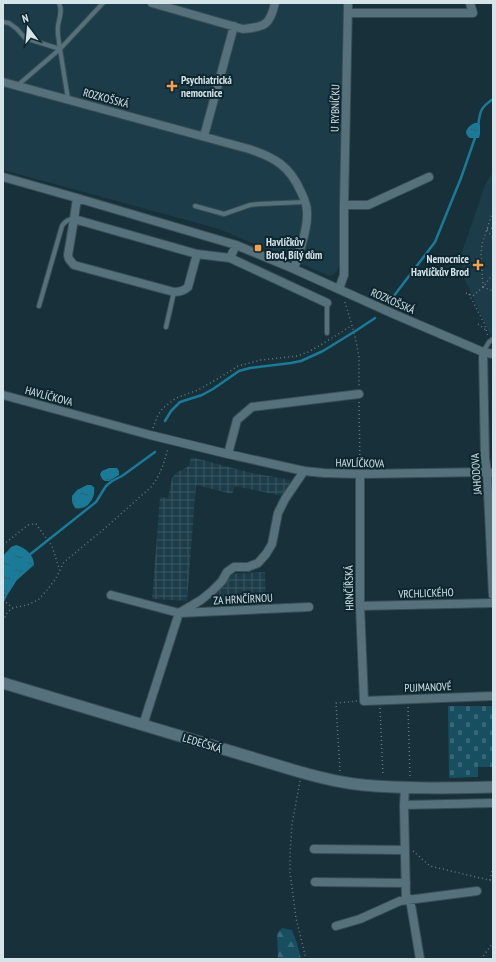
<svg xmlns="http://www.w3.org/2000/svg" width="496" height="962" viewBox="0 0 496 962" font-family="'PT Sans Narrow',sans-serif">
	<defs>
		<pattern id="industrial-grid" width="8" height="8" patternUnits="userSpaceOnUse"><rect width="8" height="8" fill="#1b3c48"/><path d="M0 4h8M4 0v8" fill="none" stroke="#3b5862"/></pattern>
		<pattern id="forest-firs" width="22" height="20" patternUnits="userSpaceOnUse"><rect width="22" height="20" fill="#174e60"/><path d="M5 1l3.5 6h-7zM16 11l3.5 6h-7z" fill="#386777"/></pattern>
		<pattern id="cemetery-stones" width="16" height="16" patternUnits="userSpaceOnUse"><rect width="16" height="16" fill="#174e60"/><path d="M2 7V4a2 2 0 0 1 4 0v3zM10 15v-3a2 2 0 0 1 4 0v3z" fill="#386777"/></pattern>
		<pattern id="water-ripples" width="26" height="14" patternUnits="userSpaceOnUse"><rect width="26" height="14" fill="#1b7a97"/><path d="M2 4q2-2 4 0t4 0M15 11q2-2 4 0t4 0" fill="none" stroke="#2c6273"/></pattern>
	</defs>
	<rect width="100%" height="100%" fill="#173039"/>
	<path fill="#1b3c48" d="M3,3H343L339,266L337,271L334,274L330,276L325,274L219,229L3,170Z
		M493,172V341L463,276L461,255L485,185Z"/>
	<path fill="url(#industrial-grid)" d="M191,457L252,473L290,480L289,487L283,496L235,486L232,494L196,485L187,601L152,599L160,497L168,498L172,478L176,473L189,466Z
		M265,572L266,604L213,606V594L229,574Z"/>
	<path fill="url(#forest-firs)" d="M282,928L292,930L297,943L301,959H278L277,933Z"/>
	<path fill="url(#cemetery-stones)" d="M448,706H493V767H478V777L449,778Z"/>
	<path fill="url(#water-ripples)" d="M475,123H478L480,125V134L479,138H470C462,133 468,126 475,123Z
		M109,468H117L119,471V475L109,481H105L102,479L100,474L102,471Z
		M87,485H91L94,487C96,498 87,511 75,508L72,502V496L77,490Z
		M16,545C26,548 34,555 34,565L17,580L8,594L5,595L3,593V556L11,547Z"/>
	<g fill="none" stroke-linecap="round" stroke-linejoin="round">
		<path stroke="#1b7a97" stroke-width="2.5" d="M478,127C480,111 480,108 493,99
			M390,301L435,242L461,178L476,135
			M165,421L171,411L180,402L202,395L213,389L239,371L250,368L291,363L301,361L323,351L357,330L375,318
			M28,556L96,502L106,486L112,481L122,476L155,452
			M3,601L7,593"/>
		<g stroke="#384d54" stroke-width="6">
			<path id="service" d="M59,3C63,11 59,18 58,26C57,33 59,42 60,49
				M3,22L9,23L17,29L25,38L60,49
				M18,85L60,49
				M68,99L60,49L103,3
				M195,206L224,214L250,205L259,204L305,202
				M39,306L62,226C65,221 68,219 74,219
				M166,327L174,292
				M327,333V303
				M483,352L489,342L493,339"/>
		</g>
		<g stroke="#384d54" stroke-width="10">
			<path id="minor" d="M152,3L243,29C265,27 270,25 275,3
				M348,13H473L470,3
				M3,82L249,149C274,157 290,166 301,192C304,198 307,205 307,212C308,229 299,253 294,269
				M204,136L234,26
				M3,177L77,198L236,245L294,269L396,315L483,352L493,354
				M77,198L74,219L197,254L230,258L236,245
				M344,205H368L429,177
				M74,219L68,255L69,259L74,265L174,292C179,292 184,291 188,287L197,254
				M230,258L327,303
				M339,289L344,275V205L348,3
				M483,352L485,458L487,472L493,595
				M3,395L150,435L228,454L304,471L324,473L360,474L487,472L493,473
				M228,454L237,420L252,407L359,394
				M360,474V606L364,701L493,696
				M111,595L179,613L309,607
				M360,606L493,603
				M143,725L179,613L201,600L212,591L222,581L227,572L234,567H248L258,563L266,554L272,544L278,513L285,499L304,471
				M405,788L404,805L406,899
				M404,805L493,803
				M314,849L405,850
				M315,882L406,883
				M410,899L420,959
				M336,926L360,919L400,901L477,891"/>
		</g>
		<g stroke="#384d54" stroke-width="13">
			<path id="secondary" d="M3,683L300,772C321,778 342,783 363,785C406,789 450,788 493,787"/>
		</g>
		<path stroke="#647980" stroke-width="1.5" stroke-dasharray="1 3" stroke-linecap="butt" d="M487,229L493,228
			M487,230L493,238
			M483,287L481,255L482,244L493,211
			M483,287L493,291
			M466,293L473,296L483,287L493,274
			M469,294L484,323L488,336
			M345,302L355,336L359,357V387
			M478,324L486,330
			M359,402L360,467
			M153,428L158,415L163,408L176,398L198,390L219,378L238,366L261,360L297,356L308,352L319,346L351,326
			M3,545L28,525L33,524H36L52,546L59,568
			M3,600L13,608
			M3,621L7,613L11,609L17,607L27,605L38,600L48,589L56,578L64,562L104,529L151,487C161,474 164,463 168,448
			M408,707L410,777
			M380,708L383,776
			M340,771L336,703L357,701
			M300,781L292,824L290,854V873L296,918L306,959
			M413,851L430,866L493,881
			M490,880L493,867
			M481,959L490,947L493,942"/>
		<use href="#service" stroke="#56717b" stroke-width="4"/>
		<use href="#minor" stroke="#56717b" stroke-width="8"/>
		<use href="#secondary" stroke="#56717b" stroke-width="11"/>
	</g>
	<g fill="#fa9f4e" stroke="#0d262f" stroke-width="1.5">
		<path d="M170 80h4v4h4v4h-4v4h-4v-4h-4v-4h4z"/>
		<rect x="254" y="244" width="8" height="8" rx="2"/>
		<path d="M476 259h4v4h4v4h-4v4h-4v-4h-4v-4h4z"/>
	</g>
	<g text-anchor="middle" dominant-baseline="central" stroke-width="4" stroke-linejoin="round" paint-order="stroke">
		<g font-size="11" font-weight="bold" fill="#d5e4e9" stroke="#0d262f" text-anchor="start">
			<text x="181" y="80">Psychiatrická<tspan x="181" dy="13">nemocnice</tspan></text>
			<text x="266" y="242">Havlíčkův<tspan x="266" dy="13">Brod, Bílý dům</tspan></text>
			<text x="469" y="259" text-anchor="end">Nemocnice<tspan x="469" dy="13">Havlíčkův Brod</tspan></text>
		</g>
		<g font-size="11" fill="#d5e4e9" stroke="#0d262f">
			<text transform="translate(106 98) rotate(15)">ROZKOŠSKÁ</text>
			<text transform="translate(335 108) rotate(-89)">U RYBNÍČKU</text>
			<text transform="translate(393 301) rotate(24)">ROZKOŠSKÁ</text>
			<text transform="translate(49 396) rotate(15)">HAVLÍČKOVA</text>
			<text transform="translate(360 463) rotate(1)">HAVLÍČKOVA</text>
			<text transform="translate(476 474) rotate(-94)">JAHODOVA</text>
			<text transform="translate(349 588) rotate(-91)">HRNČÍŘSKÁ</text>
			<text transform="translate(426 593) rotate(-2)">VRCHLICKÉHO</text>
			<text transform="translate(243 599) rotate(-3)">ZA HRNČÍRNOU</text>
			<text transform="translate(428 687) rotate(-2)">PUJMANOVÉ</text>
			<text transform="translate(202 743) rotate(17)">LEDEČSKÁ</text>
		</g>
	</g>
	<rect width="496" height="962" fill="none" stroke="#d5e4e9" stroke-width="8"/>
	<g transform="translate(28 28) rotate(344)" stroke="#0d262f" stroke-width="3" paint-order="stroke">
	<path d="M0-3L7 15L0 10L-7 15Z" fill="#d5e4e9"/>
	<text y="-6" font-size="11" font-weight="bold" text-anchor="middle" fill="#d5e4e9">N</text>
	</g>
</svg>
